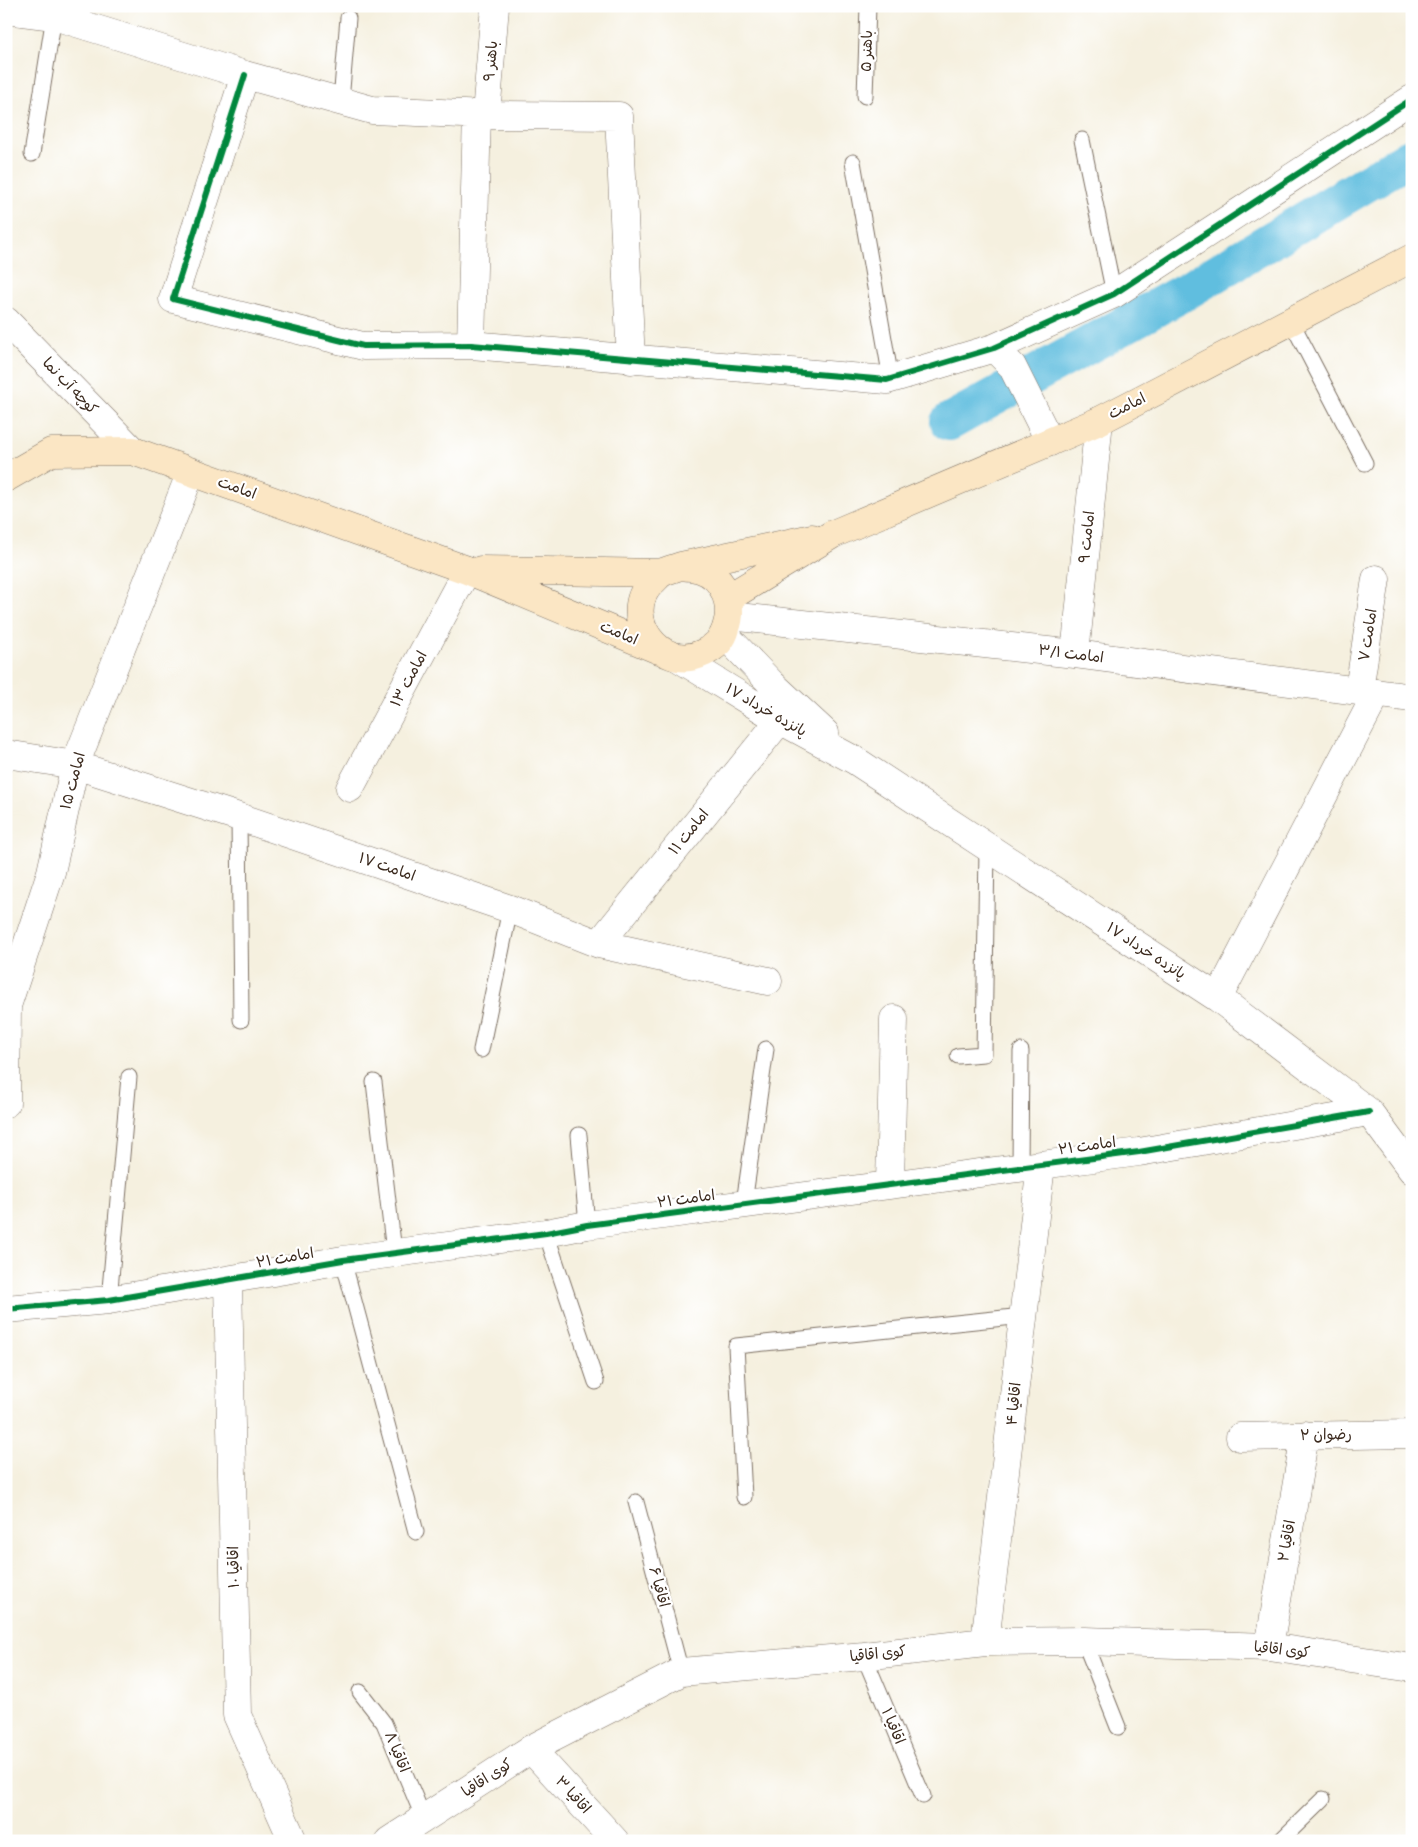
<svg xmlns="http://www.w3.org/2000/svg" width="1418" height="1847" viewBox="0 0 1418 1847" font-family="Pangolin,'Playpen Sans Arabic',sans-serif">
	<rect width="100%" height="100%" fill="#fff"/>
	<filter id="ink" filterUnits="userSpaceOnUse"><feTurbulence type="fractalNoise" baseFrequency=".02" numOctaves="2"/><feDisplacementMap in="SourceGraphic" scale="10" xChannelSelector="R" yChannelSelector="G"/><feConvolveMatrix kernelMatrix="1 2 1 2 8 2 1 2 1" color-interpolation-filters="sRGB"/></filter>
	<filter id="wash" filterUnits="userSpaceOnUse"><feTurbulence type="fractalNoise" baseFrequency=".0096" numOctaves="4" result="noise"/><feDisplacementMap in="SourceGraphic" scale="20" xChannelSelector="R" yChannelSelector="G"/><feGaussianBlur stdDeviation="1.12" result="paint"/><feColorMatrix in="noise" values="0 0 0 0 0 0 0 0 0 0 0 0 0 0 0 0 0 1.4 0 .05"/><feComposite in="paint" operator="in"/></filter>
	<g filter="url(#wash)">
		<rect width="100%" height="100%" fill="#f5f0df"/>
		<g fill="none" stroke-linecap="round" stroke-linejoin="round">
			<path stroke="#61bedf" stroke-width="38" d="M949,422L1188,290L1412,156"/>
		</g>
	</g>
	<g filter="url(#ink)">
		<g fill="none" stroke-linecap="round" stroke-linejoin="round">
			<g stroke="#7c6f62" stroke-width="17">
				<path id="lane" d="M865,96L868,6
					M341,101L348,18
					M1082,140L1114,294
					M32,154L54,16
					M853,162L891,379
					M1291,321L1365,463
					M239,817L241,1020
					M481,1050L510,909
					M958,1056L984,1054L987,847
					M374,1082L394,1252
					M579,1135L587,1225
					M1020,1167L1021,1051
					M744,1203L766,1049
					M546,1233L596,1382
					M343,1260L416,1532
					M109,1300L129,1077
					M744,1497L736,1346L1023,1316
					M636,1502L681,1672
					M1084,1641L1118,1727
					M864,1656L923,1796
					M360,1692L384,1723L424,1819
					M1280,1841L1323,1799"/>
			</g>
			<g stroke="#7c6f62" stroke-width="29">
				<path id="street" d="M6,10L54,16L245,75L372,110L486,115L619,116L631,360
					M245,75L173,299L363,346L471,345L887,380L994,348L1114,294L1412,99
					M486,115L495,6
					M6,321L133,451
					M471,345L477,113
					M994,348L1012,366L1050,442
					M730,616L1075,654L1412,698
					M724,634L772,684L825,733
					M1075,654L1099,421
					M677,657L780,720L856,761L1218,998L1369,1112L1412,1170
					M1359,690L1376,579
					M6,754L75,765L239,817L510,909L599,944L768,981
					M350,788L467,570
					M599,944L780,720
					M1218,998L1377,693
					M6,1103L7,1006L51,872L75,765L191,472
					M890,1183L894,1019
					M228,1281L237,1715L293,1841
					M6,1309L109,1300L343,1260L546,1233L587,1225L1139,1152L1369,1112
					M1240,1437L1412,1434
					M985,1642L1041,1165
					M1269,1647L1305,1435
					M531,1749L615,1841
					M389,1841L531,1749L681,1672L864,1656L985,1642L1084,1641L1269,1647L1412,1668"/>
			</g>
			<g stroke="#7c6f62" stroke-width="29">
				<path id="secondary" d="M6,478L51,452L133,451L467,570L659,650
					M681,566C687,567 694,567 700,569C725,577 734,606 726,628C723,640 714,648 703,653C660,674 619,616 651,583C655,580 658,575 663,572C668,570 675,568 681,566L812,538
					M481,570L662,573
					M728,598L833,534L1099,421L1412,258"/>
			</g>
			<use href="#lane" stroke="#fff" stroke-width="15"/>
			<use href="#street" stroke="#fff" stroke-width="28"/>
			<use href="#secondary" stroke="#fbe6c4" stroke-width="28"/>
			<g stroke="#fff" stroke-width="9">
				<path id="cycleway" d="M245,75L173,299L363,346L471,345L887,380L994,348L1114,294L1412,99
					M6,1309L109,1300L343,1260L546,1233L587,1225L1139,1152L1369,1112"/>
			</g>
			<use href="#cycleway" stroke="#00873e" stroke-width="6"/>
		</g>
	</g>
	<g text-anchor="middle" dominant-baseline="central" stroke-width="4.5" stroke-linejoin="round" paint-order="stroke">
		<g font-size="15" fill="#3b2a1e" stroke="#fff">
			<text transform="translate(867 51) rotate(-88)">باهنر ۵</text>
			<text transform="translate(491 61) rotate(-85)">باهنر ۹</text>
			<text transform="translate(70 386) rotate(46)">کوچه آب نما</text>
			<text transform="translate(1127 406) rotate(-27)">امامت</text>
			<text transform="translate(237 488) rotate(20)">امامت</text>
			<text transform="translate(1087 537) rotate(-84)">امامت ۹</text>
			<text transform="translate(619 633) rotate(23)">امامت</text>
			<text transform="translate(1368 635) rotate(-81)">امامت ۷</text>
			<text transform="translate(1071 654) rotate(7)">امامت ۳/۱</text>
			<text transform="translate(409 679) rotate(-62)">امامت ۱۳</text>
			<text transform="translate(766 710) rotate(30)">پانزده خرداد ۱۷</text>
			<text transform="translate(73 781) rotate(-75)">امامت ۱۵</text>
			<text transform="translate(689 832) rotate(-51)">امامت ۱۱</text>
			<text transform="translate(387 867) rotate(19)">امامت ۱۷</text>
			<text transform="translate(1146 951) rotate(33)">پانزده خرداد ۱۷</text>
			<text transform="translate(1087 1146) rotate(-8)">امامت ۲۱</text>
			<text transform="translate(686 1199) rotate(-8)">امامت ۲۱</text>
			<text transform="translate(285 1258) rotate(-10)">امامت ۲۱</text>
			<text transform="translate(1014 1404) rotate(-84)">اقاقیا ۴</text>
			<text transform="translate(1326 1435) rotate(-1)">رضوان ۲</text>
			<text transform="translate(1287 1541) rotate(-80)">اقاقیا ۲</text>
			<text transform="translate(234 1567) rotate(-91)">اقاقیا ۱۰</text>
			<text transform="translate(659 1587) rotate(75)">اقاقیا ۶</text>
			<text transform="translate(1282 1650) rotate(6)">کوی اقاقیا</text>
			<text transform="translate(878 1654) rotate(-6)">کوی اقاقیا</text>
			<text transform="translate(893 1726) rotate(67)">اقاقیا ۱</text>
			<text transform="translate(397 1752) rotate(68)">اقاقیا ۸</text>
			<text transform="translate(487 1778) rotate(-33)">کوی اقاقیا</text>
			<text transform="translate(573 1795) rotate(48)">اقاقیا ۳</text>
		</g>
	</g>
	<rect width="1418" height="1847" fill="none" stroke="#fff" stroke-width="25"/>
</svg>
